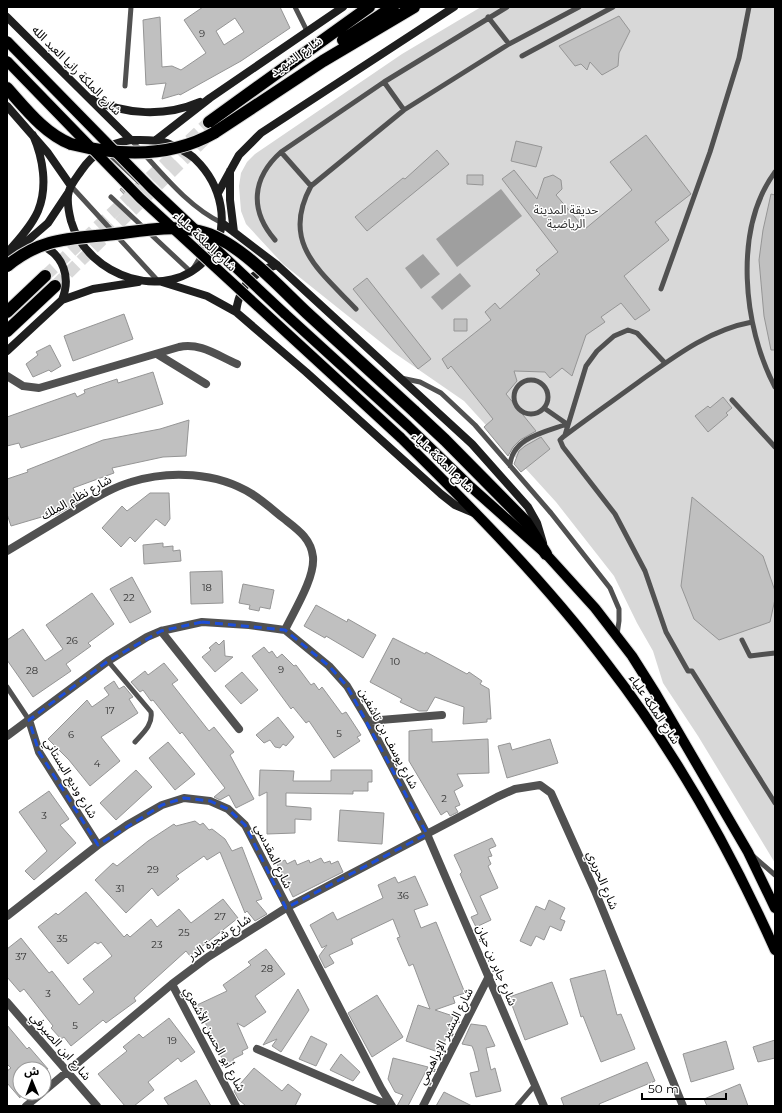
<svg xmlns="http://www.w3.org/2000/svg" width="782" height="1113" viewBox="0 0 782 1113" font-family="Montserrat,'Noto Sans Arabic',sans-serif">
	<rect width="100%" height="100%" fill="#fff"/>
	<path fill="#d8d8d8" d="M481,7H775V863L698,736L663,683L653,651L637,623L614,576L556,502L464,401L393,352L283,264L246,224L241,211L239,186L241,173L247,162L255,154L402,54Z"/>
	<path fill="#9f9f9f" d="M501,189L522,216L457,267L436,239Z
		M423,254L440,274L421,289L405,268Z
		M460,273L471,286L442,310L431,297Z"/>
	<path fill="#c0c0c0" stroke="#959595" fill-rule="evenodd" d="M203,7H280L290,28L241,61L180,95L179,94L162,99L166,83L146,85L143,20L160,17L162,67L172,66L181,70L206,53L184,20ZM235,18L244,32L224,45L216,31Z
		M619,16L630,31L619,53L618,66L602,75L590,62L587,70L581,64L575,66L559,46Z
		M646,135L691,194L655,222L669,240L624,276L650,310L635,320L621,303L601,317L605,322L586,335L572,376L562,368L550,378L545,372L514,371L517,381L506,394L536,431L520,440L513,447L508,456L484,427L493,419L451,366L448,369L442,359L491,320L485,312L495,303L500,309L540,274L536,270L558,252L502,179L514,170L537,199L544,178L553,175L561,180L562,189L556,195L585,229L632,190L610,162Z
		M516,141L542,147L536,167L511,161Z
		M437,150L449,164L367,231L355,217L403,178L405,179Z
		M467,175H483V185L467,184Z
		M121,188L136,203L134,205L120,190Z
		M771,194L775,195V350H771L764,316L759,260L763,230Z
		M367,278L431,359L418,369L353,289Z
		M124,314L133,339L73,361L64,336Z
		M454,319H467V331H454Z
		M50,345L61,366L51,372L49,370L33,377L26,364L38,355L36,352Z
		M153,372L163,404L21,448L19,443L7,446V417L75,393L77,397L85,393L84,390L117,379L118,383Z
		M723,397L732,408L726,413L728,415L708,432L695,416L708,406L710,408Z
		M189,420L186,456L163,457L112,468L114,473L73,488L79,502L58,514L46,519L45,516L11,526L7,514V479L28,472L27,470L103,440L160,429Z
		M541,437L550,449L521,472L514,464L519,451L525,446Z
		M150,493H169L170,519L165,526L156,519L135,542L130,537L121,547L102,528L122,506L127,511Z
		M692,497L763,556L775,591V599L770,622L719,640L694,619L681,586Z
		M163,543V547L173,546V551L180,550L181,561L144,564L143,545Z
		M222,571L223,603L191,604L190,572Z
		M132,577L151,612L130,623L110,589Z
		M243,584L274,590L270,609L260,607L259,611L249,609L250,605L239,603Z
		M92,593L114,624L88,643L91,646L66,664L71,671L33,697L7,660V640L23,629L45,661L63,649L46,625Z
		M316,605L347,622L348,619L376,635L363,658L326,636L325,638L304,626Z
		M393,638L425,654L426,652L467,674L469,672L482,681L480,684L489,689L491,719H487V722L463,724L464,707L435,697L427,711H419L400,702L402,699L370,682Z
		M224,640L225,656L233,657L215,672L202,657L211,650L209,648L216,642L219,645Z
		M264,647L269,653L272,651L277,658L282,654L294,666L296,665L311,685L314,683L319,690L322,687L342,714L346,712L361,735L357,737L360,741L334,758L309,721L306,723L293,707L291,709L252,656Z
		M164,663L178,680L172,684L209,731L214,727L234,752L230,755L254,799L236,808L229,795L220,800L214,797L225,788L182,732L180,734L153,700L151,701L143,690L140,692L131,682L145,671L148,675Z
		M242,672L258,690L241,704L225,686Z
		M114,681L119,689L124,686L133,697L129,699L138,713L101,737L120,761L90,786L69,760L48,739L87,700L92,707L109,695L104,688Z
		M278,717L294,737L286,746L283,744L280,748L275,747L270,740L264,743L256,735Z
		M432,729V742L488,739L489,773L457,774L463,786L454,791L460,805L455,807L458,812L450,816L447,811L441,815L409,761V731Z
		M550,739L558,763L507,778L498,746L510,743L512,750Z
		M168,742L195,774L175,790L149,758Z
		M136,770L152,787L116,820L100,803Z
		M260,770L294,771L293,781H331V770H372V782H368V791H353V794L286,793V806L311,808V820L295,819V833L267,834V792L259,796Z
		M49,791L69,819L60,825L76,843L34,880L25,871L47,851L19,812Z
		M340,810L384,813L382,844L338,841Z
		M195,821L200,825L203,823L209,830L212,829L216,832L225,839L232,851L242,847L262,899L256,901L267,914L255,921L247,911L245,913L220,852L207,860L204,856L176,876L179,879L158,896L152,888L126,913L95,880L113,863L117,866L148,841L174,824L176,826Z
		M492,838L496,846L489,849L492,856L488,857L491,864L488,866L498,888L480,896L491,920L476,927L471,917L478,914L460,874L462,872L454,855Z
		M321,858L324,863L330,861L331,864L338,861L343,872L293,897L277,864L285,860L287,864L295,860L297,865L309,860L310,863Z
		M415,876L428,905L414,910L421,928L436,922L465,993L453,997L455,1003L435,1010L453,1016L441,1053L406,1041L418,1005L430,1009L413,964L409,966L397,938L400,937L393,919L351,939L353,944L329,955L334,963L325,968L319,956L327,945L322,948L310,925L333,912L337,920L383,898L378,885L395,877L398,883Z
		M86,892L124,937L127,934L130,937L151,919L157,927L179,909L191,923L223,899L238,918L190,956L186,951L134,998L136,1001L106,1023L103,1020L71,1046L64,1037L61,1039L51,1028L53,1026L24,989L20,992L7,977V949L21,938L49,973L52,971L79,1005L94,992L83,979L112,956L101,942L98,944L95,942L68,964L38,927L56,913L58,915Z
		M549,900L565,908L560,919L565,921L561,931L550,926L544,940L536,936L531,946L520,941L536,906L545,910Z
		M266,949L285,974L255,996L266,1012L244,1027L237,1023L248,1048L242,1051L243,1054L233,1059L234,1063L226,1067L197,1005L227,991L223,985L251,965L248,962Z
		M605,970L617,1015L621,1014L635,1049L601,1062L583,1016L581,1017L570,979Z
		M552,982L568,1024L525,1040L509,997Z
		M298,989L309,1010L281,1052L272,1046L277,1039L263,1045Z
		M377,995L403,1037L372,1057L348,1013Z
		M169,1018L195,1052L181,1062L178,1058L148,1082L154,1090L134,1106H125L98,1074L127,1051L123,1047L139,1034L143,1038Z
		M471,1024L486,1026L495,1046L486,1048L491,1070L495,1068L501,1091L476,1097L470,1073L479,1071L474,1051L472,1046L462,1044Z
		M7,1025L27,1049L29,1047L48,1069H20V1098L7,1083V1071L11,1068L7,1064Z
		M311,1036L327,1044L316,1066L299,1059Z
		M775,1040V1058L758,1062L753,1047Z
		M726,1041L734,1069L691,1082L683,1054Z
		M341,1054L360,1072L353,1081L330,1070Z
		M393,1058L428,1067L408,1106H397L403,1095L395,1092L388,1079Z
		M647,1062L655,1081L599,1104L600,1106H564L561,1098Z
		M254,1068L282,1091L288,1084L301,1094L295,1106H246L239,1100L234,1091Z
		M196,1080L211,1106H169L164,1098Z
		M740,1084L748,1106H707L704,1099Z
		M444,1092L472,1106H436Z"/>
	<g fill="none" stroke-linecap="round" stroke-linejoin="round">
		<path stroke="#d9d9d9" stroke-width="12" stroke-dasharray="12 6" stroke-linecap="butt" d="M45,276L209,122
			M55,286L207,137"/>
		<g stroke="#dbdbdb" stroke-width="12">
			<path id="primary" d="M284,313L408,426L471,487L546,554L595,608L632,656L656,694L748,852L775,908
				M400,437C473,509 546,583 608,665C676,753 730,849 775,950"/>
		</g>
		<g stroke="#dbdbdb" stroke-width="14">
			<path id="highway" d="M343,40L393,7
				M7,88C26,109 44,133 71,144
				M209,122L369,7
				M214,133L323,61L414,7
				M7,312L45,276
				M7,331L55,286
				M414,411L445,440L526,522L546,554"/>
		</g>
		<path stroke="#515151" stroke-width="5" d="M295,7L307,31
			M488,17L509,44
			M522,56L613,7
			M384,82L404,110
			M125,86L131,7
			M131,140C158,168 186,206 222,223
			M281,152L311,186
			M108,153L139,182
			M775,172C733,229 743,327 775,387
			M71,186L159,282
			M111,197L191,272C198,260 209,249 197,237
			M275,240C249,210 252,178 281,152L384,82L507,7
			M661,289L710,152L739,58L749,7
			M356,309C320,271 280,243 311,186L404,110L509,44L579,7
			M752,322C709,330 675,356 640,381C614,400 588,418 563,437L560,440L563,447L615,514L645,571L666,632L688,671H692L775,803
			M401,378L420,382L441,393L475,425L551,513L610,588L619,609V621L617,635
			M514 397a17 17 0 1 1 34 0a17 17 0 1 1-34 0Z
			M732,400L775,447
			M544,408L567,424
			M565,435L586,366L597,351L614,336L628,330L637,333L665,363
			M510,466C511,438 545,432 567,424
			M742,640L750,656L775,653
			M108,661L151,712C153,725 143,733 135,742
			M7,687L29,720
			M753,856L775,875
			M517,1106L535,1085"/>
		<path stroke="#515151" stroke-width="8" d="M157,354L206,384
			M7,376L23,386L39,388L179,347C200,342 218,356 237,364
			M7,551C29,538 50,525 72,512C91,501 110,488 131,482C169,470 217,472 252,494C263,501 273,510 283,518C297,529 311,538 313,557C315,578 294,611 285,630
			M161,631L239,729
			M29,720L39,752L98,845
			M368,721L442,715
			M7,736L108,661L147,637L161,631L202,622L249,625L285,630L329,666L347,686L368,721L427,834L544,1106
			M7,916L98,845L127,825L162,805L184,798L210,801L228,809L245,825L381,1088L392,1106
			M172,984L236,1106
			M7,1002L97,1106
			M257,1049L390,1106
			M44,1091L172,984L208,957L286,908L497,797L515,789L540,785L551,793L595,891L683,1106
			M26,1106L42,1093
			M423,1106L489,976"/>
		<path stroke="#1e1e1e" stroke-width="8" d="M7,17L131,140
			M91,99C126,115 165,117 200,102
			M7,106L48,153L71,186
			M131,140C143,140 155,139 167,143C175,146 189,153 195,159C221,184 233,227 208,257C168,305 87,277 71,221C69,213 66,200 69,191C71,184 77,177 81,171C93,153 110,143 131,140Z
			M156,140L210,98L343,7
			M230,171V200L234,232
			M218,193L239,155L261,133L454,7
			M222,223L277,265L472,444L528,507L537,523L543,543
			M41,245C64,255 71,278 62,300
			M7,253C18,240 31,227 38,211C48,187 43,158 33,135
			M10,256L48,223L68,193
			M162,282L207,296L236,312L306,372L441,494L455,505L474,513
			M236,312C239,287 253,271 277,265
			M7,351L62,300L93,289L138,282"/>
		<use href="#primary" stroke="#000" stroke-width="10"/>
		<use href="#highway" stroke="#000" stroke-width="12"/>
		<g stroke="#dbdbdb" stroke-width="12" stroke-linecap="butt">
			<path id="primary-bridge" d="M7,41L151,188L284,313
				M7,61L140,198L400,437"/>
		</g>
		<g stroke="#dbdbdb" stroke-width="14" stroke-linecap="butt">
			<path id="highway-bridge" d="M71,144C119,156 170,158 214,133
				M7,266C40,239 65,239 106,235C136,232 169,224 199,231C237,239 279,287 307,313C343,346 378,378 414,411"/>
		</g>
		<use href="#primary-bridge" stroke="#000" stroke-width="10"/>
		<use href="#highway-bridge" stroke="#000" stroke-width="12"/>
	</g>
	<path fill="none" stroke="#1d4ed8" stroke-width="3" stroke-dasharray="8 5" stroke-linejoin="round" d="M202,622L285,630L329,666L347,686L427,834L286,908L245,825L228,809L210,801L184,798L162,805L98,845L39,752L29,720L108,661L161,631Z"/>
	<g text-anchor="middle" dominant-baseline="central" stroke-width="3" stroke-linejoin="round" paint-order="stroke">
		<g font-size="10" fill="#303030">
			<text x="202" y="33">9</text>
			<text x="207" y="587">18</text>
			<text x="129" y="597">22</text>
			<text x="72" y="640">26</text>
			<text x="395" y="661">10</text>
			<text x="281" y="669">9</text>
			<text x="32" y="670">28</text>
			<text x="110" y="710">17</text>
			<text x="339" y="733">5</text>
			<text x="71" y="734">6</text>
			<text x="97" y="763">4</text>
			<text x="444" y="798">2</text>
			<text x="44" y="815">3</text>
			<text x="153" y="869">29</text>
			<text x="120" y="888">31</text>
			<text x="403" y="895">36</text>
			<text x="220" y="916">27</text>
			<text x="184" y="932">25</text>
			<text x="62" y="938">35</text>
			<text x="157" y="944">23</text>
			<text x="21" y="956">37</text>
			<text x="267" y="968">28</text>
			<text x="48" y="993">3</text>
			<text x="75" y="1025">5</text>
			<text x="172" y="1040">19</text>
		</g>
		<g font-size="12" fill="#000" stroke="#fff">
			<text transform="translate(296 56) rotate(-35)">شارع الشهيد</text>
			<text transform="translate(77 70) rotate(45)">شارع الملكة رانيا العبد الله</text>
			<text transform="translate(205 241) rotate(43)">شارع الملكة علياء</text>
			<text transform="translate(443 462) rotate(44)">شارع الملكة علياء</text>
			<text transform="translate(76 497) rotate(-29)">شارع نظام الملك</text>
			<text transform="translate(655 709) rotate(56)">شارع الملكة علياء</text>
			<text transform="translate(389 738) rotate(62)">شارع يوسف بن تاشفين</text>
			<text transform="translate(71 778) rotate(59)">شارع وديع البستاني</text>
			<text transform="translate(274 856) rotate(64)">شارع المقدسي</text>
			<text transform="translate(603 880) rotate(67)">شارع الحريري</text>
			<text transform="translate(219 937) rotate(-33)">شارع شجرة الدر</text>
			<text transform="translate(497 965) rotate(67)">شارع جابر بن حيان</text>
			<text transform="translate(445 1036) rotate(-63)">شارع البشير الإبراهيمي</text>
			<text transform="translate(215 1039) rotate(62)">شارع أبو الحسن الأشعري</text>
			<text transform="translate(61 1046) rotate(49)">شارع ابن الصيرفي</text>
		</g>
		<g font-size="12" fill="#2f2f2f" stroke="#fff">
			<text x="566" y="209">حديقة المدينة<tspan x="566" dy="14">الرياضية</tspan></text>
		</g>
	</g>
	<rect width="782" height="1113" fill="none" stroke="#000000" stroke-width="16"/>
	<g transform="translate(32 1081) rotate(359)"><circle r="19" fill="#ffffff" stroke="#999999"/>
	<path d="M0-3L7 15L0 10L-7 15Z" fill="#000000"/>
	<text y="-6" font-size="11" font-weight="bold" text-anchor="middle" fill="#000000">ش</text>
	</g>
	<path d="M642 1093v6h84v-6" fill="none" stroke="#000000" stroke-width="2"/>
	<text x="648" y="1093" font-size="12" fill="#000000" stroke="#ffffff" stroke-width="3" paint-order="stroke">50 m</text>
</svg>
